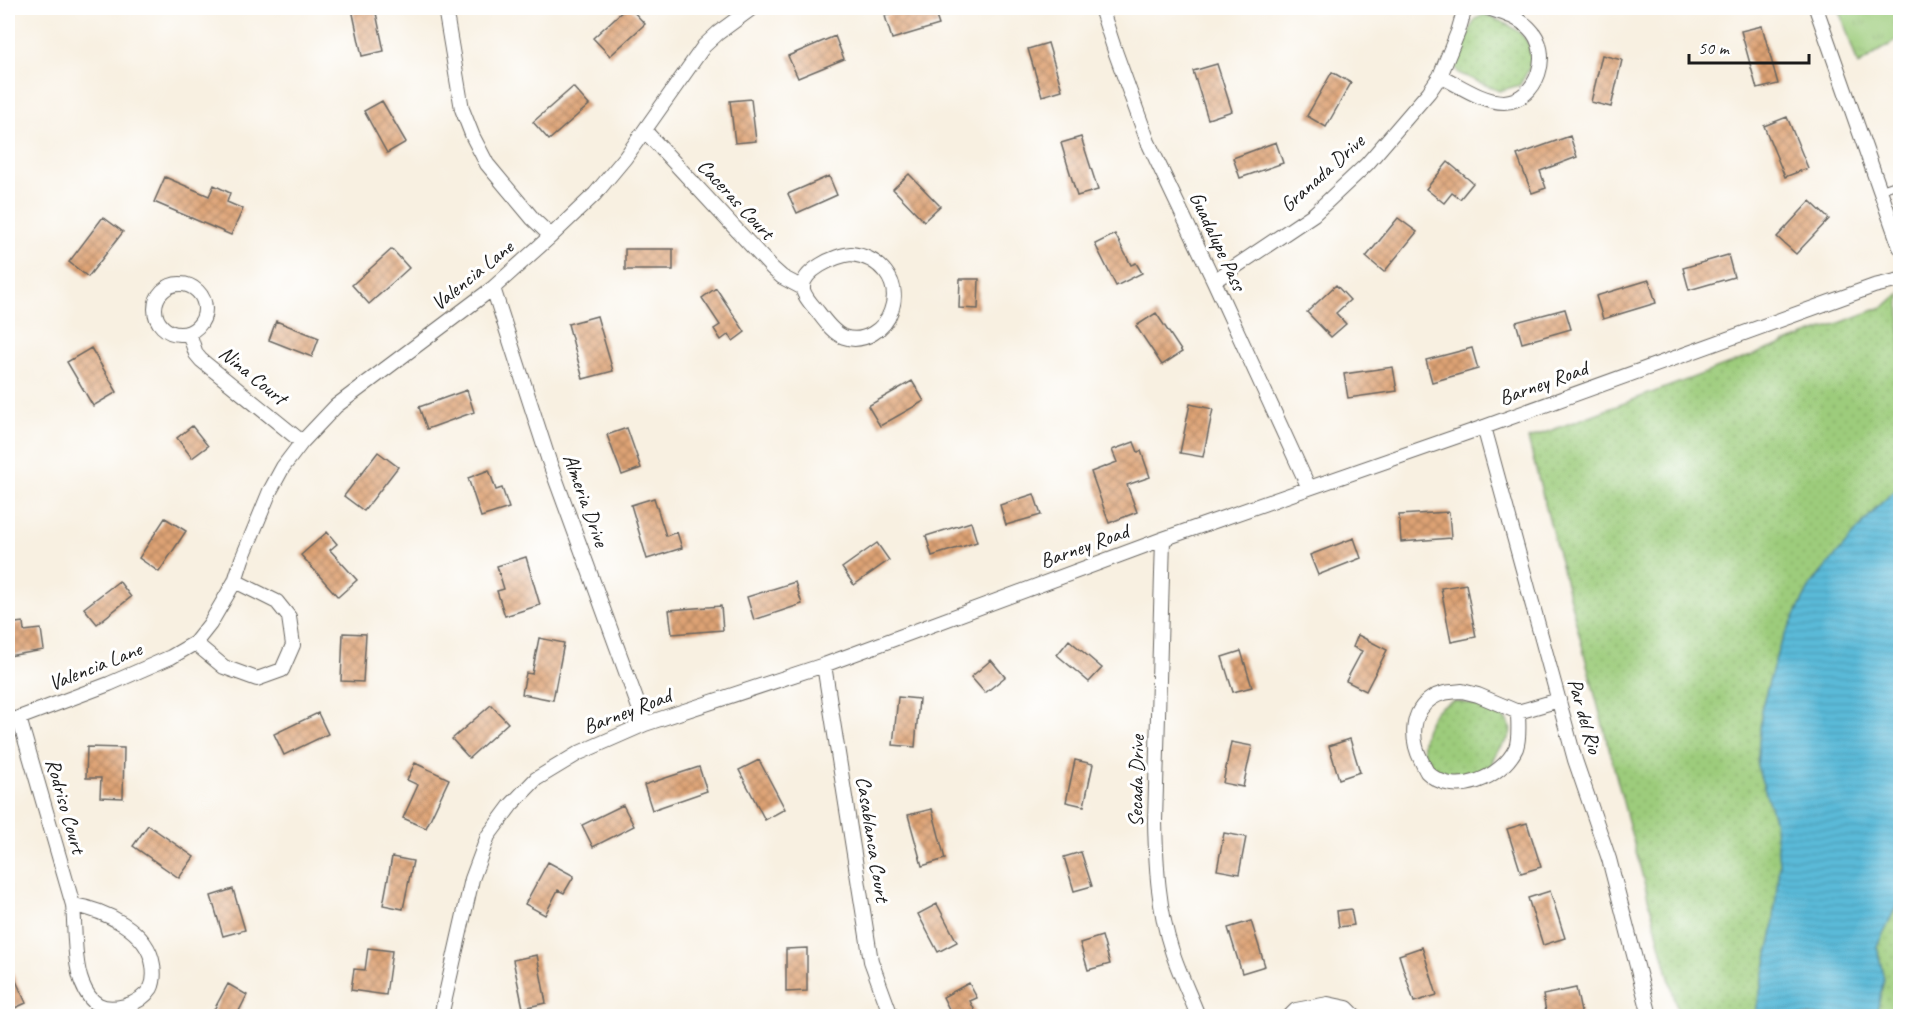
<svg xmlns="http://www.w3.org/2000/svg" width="1908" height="1024" viewBox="0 0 1908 1024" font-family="Caveat,sans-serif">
	<defs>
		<pattern id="grass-dots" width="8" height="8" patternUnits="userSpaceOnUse" patternTransform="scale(1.5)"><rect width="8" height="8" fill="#9dcc7b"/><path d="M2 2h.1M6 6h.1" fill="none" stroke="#87af6a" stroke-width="1.8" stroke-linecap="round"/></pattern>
		<pattern id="park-tufts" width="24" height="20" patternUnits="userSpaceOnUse" patternTransform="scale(1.5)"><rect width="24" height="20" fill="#9dcc7b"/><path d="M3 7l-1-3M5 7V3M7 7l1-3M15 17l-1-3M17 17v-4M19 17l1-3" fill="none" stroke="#87af6a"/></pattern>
		<pattern id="water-rules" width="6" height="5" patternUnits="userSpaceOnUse" patternTransform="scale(1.5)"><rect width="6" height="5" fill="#5abad8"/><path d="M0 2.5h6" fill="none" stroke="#4e9fb9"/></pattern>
		<pattern id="building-cross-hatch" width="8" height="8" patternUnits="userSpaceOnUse" patternTransform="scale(1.5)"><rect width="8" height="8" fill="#dea375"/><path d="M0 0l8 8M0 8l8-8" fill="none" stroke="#b3845f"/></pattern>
	</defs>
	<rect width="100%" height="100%" fill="#fff"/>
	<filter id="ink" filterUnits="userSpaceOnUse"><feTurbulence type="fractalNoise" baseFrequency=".0167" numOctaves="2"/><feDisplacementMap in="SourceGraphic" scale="12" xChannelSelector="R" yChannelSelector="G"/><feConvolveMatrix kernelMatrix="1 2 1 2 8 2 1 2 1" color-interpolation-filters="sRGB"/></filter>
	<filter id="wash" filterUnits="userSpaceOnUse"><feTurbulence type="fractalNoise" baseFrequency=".008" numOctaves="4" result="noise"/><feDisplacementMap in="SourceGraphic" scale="24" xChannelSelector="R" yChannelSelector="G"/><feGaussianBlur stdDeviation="1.35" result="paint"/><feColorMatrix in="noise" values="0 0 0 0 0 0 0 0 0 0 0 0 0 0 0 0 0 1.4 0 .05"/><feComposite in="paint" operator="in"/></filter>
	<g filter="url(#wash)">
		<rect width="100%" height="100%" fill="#f8f0e1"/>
		<path fill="url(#grass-dots)" stroke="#5c744c" stroke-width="1.5" d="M1484,15C1506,22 1535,34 1531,63C1530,70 1523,78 1520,85L1499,91L1458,73L1454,65L1475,19Z
			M1900,293V1016H1679L1528,439L1885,306Z
			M1453,701C1468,702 1521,714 1509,737C1502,749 1496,746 1492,764C1477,776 1449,783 1432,768C1415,755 1424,723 1437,710C1441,706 1448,703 1453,701Z"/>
		<path fill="url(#park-tufts)" stroke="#5c744c" stroke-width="1.5" d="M1839,8H1900V38L1858,65Z"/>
		<path fill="url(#water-rules)" stroke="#3b6b7a" stroke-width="1.5" d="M1900,486V899L1877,946L1884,979L1876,1016H1755L1773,930L1779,863L1774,819L1757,766L1762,706L1779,647L1810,586L1877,507Z"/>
		<g id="blocks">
			<path fill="url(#building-cross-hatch)" d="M358,8H375L384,51L362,56L352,9Z
				M626,8H630L645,24L610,56L593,38Z
				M912,8H933L939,25L892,39L885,16Z
				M1762,26L1778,84L1757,89L1741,31Z
				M835,36L844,59L798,78L788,56Z
				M1048,43L1062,90L1042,96L1028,49Z
				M1602,55L1622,60L1611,107L1591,102Z
				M1217,64L1232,111L1208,119L1193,71Z
				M1332,72L1351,83L1326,127L1307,116Z
				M573,87L589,105L549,140L533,122Z
				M751,99L756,141L735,143L730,101Z
				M382,101L406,142L387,153L364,111Z
				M1787,117L1808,168L1785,177L1764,126Z
				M1570,136L1577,157L1540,171L1546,188L1532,193L1517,155Z
				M1081,137L1098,190L1077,196L1061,143Z
				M1276,142L1283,163L1240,178L1233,158Z
				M1448,162L1473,183L1460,199L1452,193L1444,203L1426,189Z
				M909,174L940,206L924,221L893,189Z
				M829,176L837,195L797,213L788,194Z
				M165,177L209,196L214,185L230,193L227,202L243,209L231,235L154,202Z
				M1810,201L1829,219L1796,254L1777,237Z
				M103,217L123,232L88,277L69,262Z
				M1398,218L1417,232L1384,272L1366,257Z
				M1115,234L1131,265L1136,263L1142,273L1116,286L1095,244Z
				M392,249L409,268L369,304L352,285Z
				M625,249H673V270H625Z
				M1728,255L1734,277L1689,290L1683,268Z
				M960,279H979L978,309L959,308Z
				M1649,280L1656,303L1603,319L1596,296Z
				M1336,285L1350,300L1336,313L1346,324L1331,337L1307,312Z
				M716,288L745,332L733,341L729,334L721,340L714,329L720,325L702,298Z
				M1565,309L1571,329L1522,343L1516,322Z
				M1156,313L1182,352L1162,365L1136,326Z
				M597,316L613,371L583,379L568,324Z
				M276,321L319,338L312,357L269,340Z
				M91,348L117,392L93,406L67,362Z
				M1472,348L1478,369L1432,382L1426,360Z
				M1393,367L1397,391L1348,398L1344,374Z
				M912,381L924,401L880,426L868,406Z
				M467,390L474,412L427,429L419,407Z
				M1190,404L1213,409L1203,457L1180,453Z
				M192,426L208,446L192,458L177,438Z
				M627,428L641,468L622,475L607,435Z
				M1134,442L1138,452L1141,451L1150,477L1127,485L1137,512L1109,523L1091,472L1117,462L1112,450Z
				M378,452L398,467L364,511L344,496Z
				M489,470L496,490L502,488L509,508L481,517L468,478Z
				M1034,494L1041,515L1006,525L1000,505Z
				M654,498L666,536L677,532L682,548L647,559L631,505Z
				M1449,512L1451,538L1401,542L1399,515Z
				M165,518L186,531L159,572L139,558Z
				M971,522L977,542L932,556L926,536Z
				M327,532L337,544L330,550L357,580L338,597L301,555Z
				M1354,538L1361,558L1318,575L1310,555Z
				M877,543L889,560L854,585L842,568Z
				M526,557L540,605L505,616L497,591L504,589L497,566Z
				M119,581L131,597L97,624L84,608Z
				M795,582L802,604L754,620L747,597Z
				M1466,584L1476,637L1451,642L1441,588Z
				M721,606L723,630L672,634L669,610Z
				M23,622L24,631L41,629L44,650L8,656V624Z
				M343,633L366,634L363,682L341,681Z
				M1358,635L1387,650L1366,691L1346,681L1362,651L1353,647Z
				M539,638L564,643L553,700L522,694L526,673L532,674Z
				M1069,640L1102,668L1089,682L1057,655Z
				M1241,651L1252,687L1233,692L1222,657Z
				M991,660L1005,677L985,693L971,677Z
				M898,697L919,699L915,747L893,745Z
				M491,705L508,723L469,758L452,739Z
				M318,713L328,734L284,755L274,734Z
				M1350,739L1360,772L1339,779L1329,746Z
				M1231,742L1252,746L1243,787L1223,783Z
				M87,747L124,748L123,798L100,797L101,778H86Z
				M759,760L785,809L765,820L739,770Z
				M1075,760L1093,764L1084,806L1066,802Z
				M415,763L449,779L426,828L403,818L418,785L407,780Z
				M699,767L707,791L652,810L644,785Z
				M623,805L634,826L593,847L582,825Z
				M932,809L945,859L922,866L908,815Z
				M1527,823L1541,867L1521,873L1507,829Z
				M148,825L194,857L179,878L133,846Z
				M1224,833L1246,837L1239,874L1217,870Z
				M1081,852L1092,886L1074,891L1064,857Z
				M392,857L413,861L403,909L383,905Z
				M548,862L574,876L564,893L558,890L545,915L525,904Z
				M233,889L245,930L223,936L211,896Z
				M1550,891L1565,938L1543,945L1528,898Z
				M937,904L957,942L938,952L918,914Z
				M1351,909L1354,925L1339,927L1337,911Z
				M1251,921L1265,966L1242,973L1228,928Z
				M1102,936L1110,964L1088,970L1080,943Z
				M1422,947L1437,995L1414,1002L1399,955Z
				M368,948L392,951L386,995L351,990L354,969L365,970Z
				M807,948V991L786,992V949Z
				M537,955L546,1003L523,1008L513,960Z
				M8,963L26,1003L8,1011Z
				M969,983L977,998L970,1001L978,1017H953L943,997Z
				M228,984L247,995L236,1017H210Z
				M1576,988L1582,1017H1547L1543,995Z"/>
		</g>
	</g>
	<g filter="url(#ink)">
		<use href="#blocks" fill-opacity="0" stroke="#696661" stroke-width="1.5"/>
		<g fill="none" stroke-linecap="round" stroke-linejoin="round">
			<g stroke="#696661" stroke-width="9">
				<path id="service" d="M1900,128V135
					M1880,190L1900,183"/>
			</g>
			<g stroke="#696661" stroke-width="16">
				<path id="minor" d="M445,8L462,109L473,137L487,164L533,219L551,236
					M1101,8L1115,51L1148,142L1214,281L1309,488
					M1816,8L1900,247
					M1440,76L1458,32L1465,8
					M645,131L772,268L782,277L803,288
					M851,254C879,257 902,281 891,311C885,329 864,344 844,337C833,333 825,321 818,312C813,306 805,298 803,290C800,271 836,255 851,254Z
					M1214,281L1314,214L1367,164L1429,92L1440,76C1459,85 1482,102 1504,102C1537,101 1554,52 1529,28C1518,17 1503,13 1488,8
					M155 309a25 25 0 1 1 50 0a25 25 0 1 1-50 0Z
					M493,288L549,461L645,724
					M189,333L196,354L201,360L302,442
					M1484,427L1575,760L1609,859L1650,1016
					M1163,539L1155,821C1156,865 1158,909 1172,951C1179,973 1190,995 1198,1016
					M195,643L210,624L235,581L242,559L270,491L283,467L302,442L336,406L493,288L551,236L595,194L625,158L704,46L718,33L752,8
					M824,665L871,961L891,1016
					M1462,691L1478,695L1518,712C1518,723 1520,737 1516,748C1502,778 1454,799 1427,772C1425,769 1423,764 1421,760C1411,740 1410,712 1432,698C1441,692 1451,692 1462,691Z
					M1518,712L1559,700
					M19,718L73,905
					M8,722L109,684L171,657L195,643L224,667L257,679L282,670L293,645L289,617L277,602L235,581
					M73,905C104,910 148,930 153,965C154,972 154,982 151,988C145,997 136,1003 125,1006C103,1011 91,1006 82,983C74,963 75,927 73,905Z
					M441,1016L472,879L488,836L511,805L536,779L579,753L645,724L824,665L1163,539L1484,427L1874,286L1900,280
					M1290,1016L1296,1010L1328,1004L1347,1008L1355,1016"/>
			</g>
			<use href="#service" stroke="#fff" stroke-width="7"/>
			<use href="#minor" stroke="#fff" stroke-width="14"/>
		</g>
	</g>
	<g text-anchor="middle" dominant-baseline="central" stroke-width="6" stroke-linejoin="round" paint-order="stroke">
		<g font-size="21" fill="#1c1c1c" stroke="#fff">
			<text transform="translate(1322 173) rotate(-42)">Granada Drive</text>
			<text transform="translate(736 199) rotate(47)">Caceras Court</text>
			<text transform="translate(1218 241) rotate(65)">Guadalupe Pass</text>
			<text transform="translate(472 275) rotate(-39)">Valencia Lane</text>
			<text transform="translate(253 375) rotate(39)">Nina Court</text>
			<text transform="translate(1543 383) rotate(-20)">Barney Road</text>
			<text transform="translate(586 500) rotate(70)">Almeria Drive</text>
			<text transform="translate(1084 546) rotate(-20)">Barney Road</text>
			<text transform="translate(95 666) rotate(-22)">Valencia Lane</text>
			<text transform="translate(627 711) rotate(-21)">Barney Road</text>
			<text transform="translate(1585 716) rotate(74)">Par del Rio</text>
			<text transform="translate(1136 781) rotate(-89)">Secada Drive</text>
			<text transform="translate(66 806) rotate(74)">Rodriso Court</text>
			<text transform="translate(873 839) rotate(81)">Casablanca Court</text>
		</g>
	</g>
	<rect width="1908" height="1024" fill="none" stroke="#fff" stroke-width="30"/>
	<path d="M1689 54v9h120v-9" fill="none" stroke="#1c1c1c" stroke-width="3"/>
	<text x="1698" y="54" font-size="18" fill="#1c1c1c" stroke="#ffffff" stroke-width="4.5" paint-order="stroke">50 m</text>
</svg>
